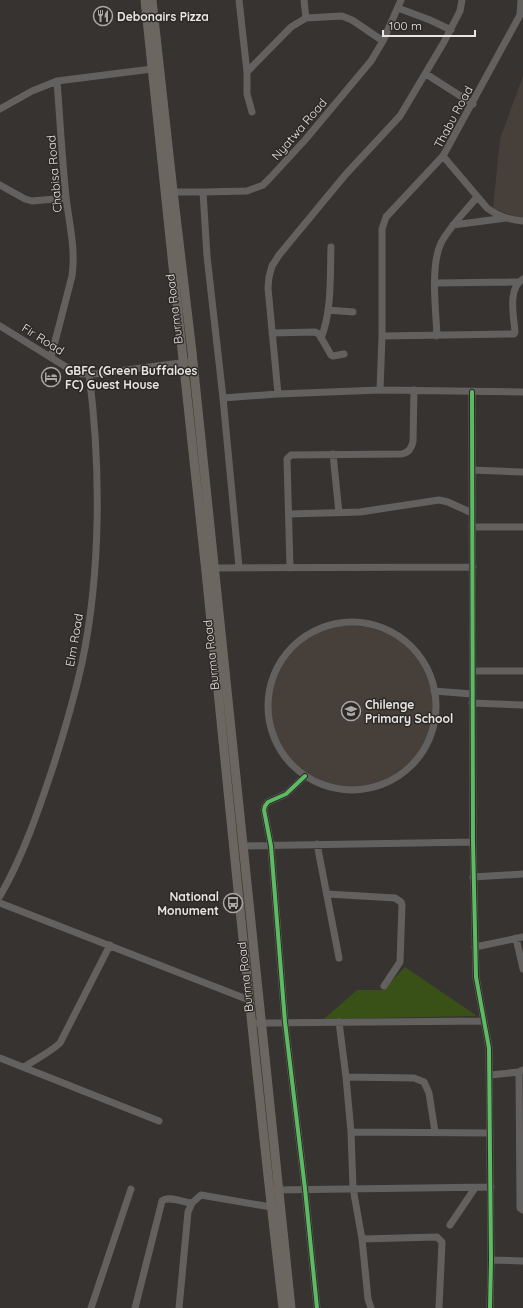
<svg xmlns="http://www.w3.org/2000/svg" width="523" height="1308" viewBox="0 0 523 1308" font-family="Quicksand,sans-serif">
	<rect width="100%" height="100%" fill="#363331"/>
	<path fill="#473f3a" d="M523,76V219H520L493,208L500,139Z
		M343,625L368,627L396,637L422,659L429,672L435,699L434,723L425,751L406,774L374,787L350,790L325,787L304,778L287,762L277,746L268,723V694L277,667L287,648L311,632Z"/>
	<path fill="#395017" d="M405,967L477,1016L324,1019L357,990H383Z"/>
	<g fill="none" stroke-linecap="round" stroke-linejoin="round">
		<path stroke="#636160" stroke-width="7" d="M239,0L247,72
			M304,0L306,18
			M521,0L520,15L443,156L487,208C498,216 510,220 523,221
			M398,8L430,20L451,30
			M426,74L473,104
			M0,109L32,91L57,81L152,69
			M252,112L247,94V72L291,27L306,18L342,16L352,20L383,41
			M0,185L25,199L32,201L66,198
			M168,192H203L247,191L263,185L270,178L305,140L371,61L383,41L401,0
			M203,192L207,256L223,398L239,567
			M453,225L506,218
			M435,283L518,282
			M328,310L353,312
			M0,326L71,370L82,374H95L188,362
			M272,333L315,332L319,334L331,355L333,356L344,354
			M382,336L514,334L515,332C514,317 507,288 523,279
			M437,336C436,311 430,266 441,243C450,226 465,212 477,197
			M321,338C332,312 330,275 331,247
			M51,357L72,276C76,249 69,223 66,197C62,158 60,120 57,81
			M380,390L382,336V229L386,217L443,156
			M472,392L473,842L476,977L489,1048L491,1260L490,1308
			M278,394L268,288L269,277L272,266L279,255L346,174L400,116L444,42L460,11L462,0
			M223,398L278,394L380,390L523,392
			M333,454L339,513
			M472,470L523,472
			M289,514L360,512L439,500L448,502L472,513
			M472,527H523
			M214,568L473,567
			M290,568L287,459L291,455L402,454C409,452 411,449 413,442L414,390
			M268 706a84 84 0 1 1 168 0a84 84 0 1 1-168 0Z
			M473,671H523
			M434,691L472,694
			M472,703L523,705
			M305,776L286,794L268,802L265,806L264,810L271,846L285,1022L305,1189L317,1308
			M317,844L339,958
			M243,846L473,842
			M473,877L523,874
			M327,894L395,898L401,902L402,905L400,962L384,986
			M0,896C23,856 38,812 53,767C64,733 74,698 82,663C101,572 101,466 89,374
			M0,903L249,1000
			M516,938L523,969
			M475,947L523,937
			M339,1022L346,1077L351,1132L353,1188L362,1239L368,1299L371,1308
			M258,1023L484,1021
			M0,1058L159,1121
			M24,1067C36,1059 49,1053 60,1043L110,945
			M519,1072L520,1204V1208L523,1210
			M490,1075L519,1072L523,1070
			M346,1077L414,1078L424,1082L429,1093L435,1132
			M351,1132L490,1133
			M275,1190L491,1187
			M450,1225L475,1188
			M362,1239L437,1237L442,1242L439,1308
			M491,1260L523,1261
			M91,1308L131,1189
			M135,1308L162,1201C169,1195 183,1203 192,1203L201,1195L271,1207
			M179,1308L188,1212L192,1203"/>
		<path stroke="#6b6660" stroke-width="9" d="M145,0C164,191 186,381 206,572C231,817 254,1063 283,1308
			M152,0L173,191L192,352L291,1308"/>
		<g stroke="#2d2926" stroke-width="6">
			<path id="cycleway" d="M472,392L473,842L476,977L489,1048L491,1260L490,1308
				M305,776L286,794L268,802L265,806L264,810L271,846L285,1022L305,1189L317,1308"/>
		</g>
		<use href="#cycleway" stroke="#5cba63" stroke-width="4"/>
	</g>
	<defs>
		<g id="restaurant-ring" transform="scale(1)"><circle r="9.5" fill="#2d2926" stroke="#aaa7a5" stroke-width="1.5"/><path d="M-5-6h1v4h1v-4h1v4h1v-4h1v5L-1.5 .5V6h-2V.5L-5-1ZM5-6V6H3V1.5H1.5Q1.5-4 5-6Z" fill="#aaa7a5"/></g>
		<g id="hotel-ring" transform="scale(1)"><circle r="9.5" fill="#2d2926" stroke="#aaa7a5" stroke-width="1.5"/><path d="M-6-4.5h1.5V1H6V5H4.5V3h-9V5H-6ZM-4 0a1.8 1.8 0 1 1 3.6 0ZM.5 0V-2.5h3Q6-2.5 6 0Z" fill="#aaa7a5"/></g>
		<g id="school-ring" transform="scale(1)"><circle r="9.5" fill="#2d2926" stroke="#aaa7a5" stroke-width="1.5"/><path d="M0-5L7-2L0 1L-7-2ZM-4 1L0 2.5L4 1V4Q0 6-4 4Z" fill="#aaa7a5"/></g>
		<g id="bus-ring" transform="scale(1)"><circle r="9.5" fill="#2d2926" stroke="#aaa7a5" stroke-width="1.5"/><path d="M-5-6H5V4H4V6H2V4H-2V6H-4V4H-5ZM-3.5-4V0h7V-4ZM-3.5 1.2v1.5H-2V1.2ZM2 1.2v1.5H3.5V1.2Z" fill="#aaa7a5"/></g>
	</defs>
	<g fill-rule="evenodd">
		<use href="#restaurant-ring" x="103" y="16"/>
		<use href="#hotel-ring" x="51" y="377"/>
		<use href="#school-ring" x="351" y="711"/>
		<use href="#bus-ring" x="233" y="903"/>
	</g>
	<g text-anchor="middle" dominant-baseline="central" stroke-width="3" stroke-linejoin="round" paint-order="stroke">
		<g font-size="12" font-weight="bold" fill="#e8e6e4" stroke="#2d2926" text-anchor="start">
			<text x="117" y="16">Debonairs Pizza</text>
			<text x="65" y="370">GBFC (Green Buffaloes<tspan x="65" dy="14">FC) Guest House</tspan></text>
			<text x="365" y="704">Chilenge<tspan x="365" dy="14">Primary School</tspan></text>
			<text x="219" y="896" text-anchor="end">National<tspan x="219" dy="14">Monument</tspan></text>
		</g>
		<g font-size="12" fill="#e8e6e4" stroke="#2d2926">
			<text transform="translate(453 117) rotate(-62)">Thabu Road</text>
			<text transform="translate(299 129) rotate(-49)">Nyatwa Road</text>
			<text transform="translate(54 174) rotate(-95)">Chabisa Road</text>
			<text transform="translate(174 309) rotate(-97)">Burma Road</text>
			<text transform="translate(43 339) rotate(32)">Fir Road</text>
			<text transform="translate(74 640) rotate(-80)">Elm Road</text>
			<text transform="translate(211 655) rotate(-96)">Burma Road</text>
			<text transform="translate(245 977) rotate(-96)">Burma Road</text>
		</g>
	</g>
	<path d="M383 30v6h92v-6" fill="none" stroke="#e8e6e4" stroke-width="2"/>
	<text x="389" y="30" font-size="12" fill="#e8e6e4" stroke="#2d2926" stroke-width="3" paint-order="stroke">100 m</text>
</svg>
